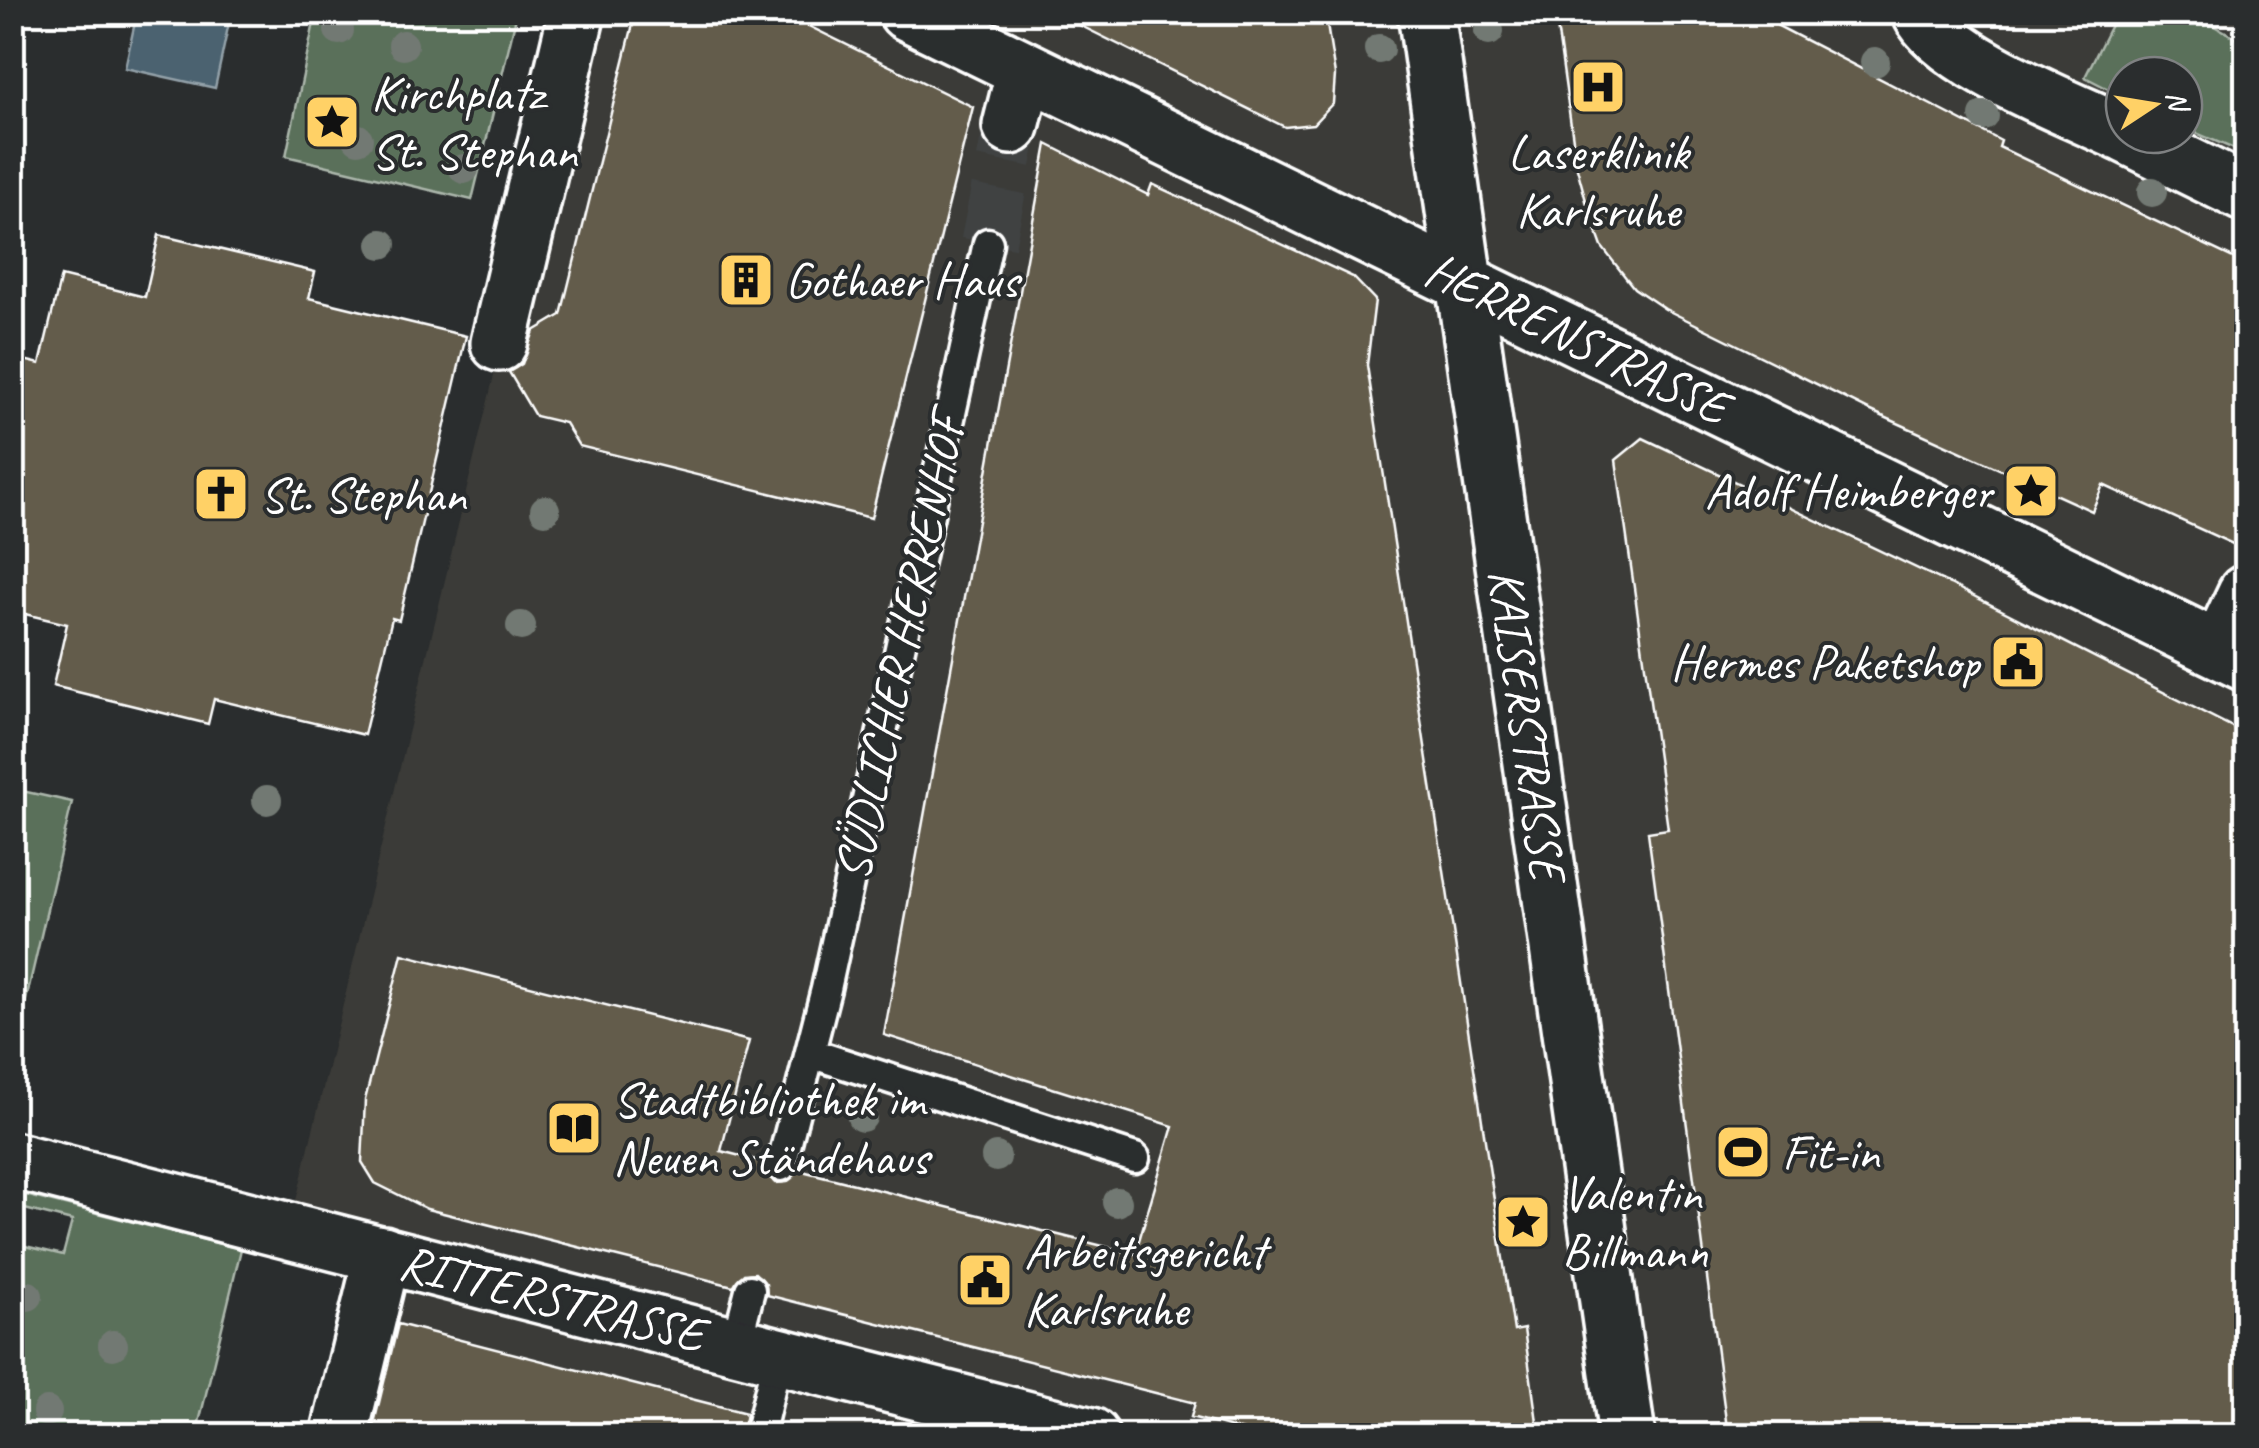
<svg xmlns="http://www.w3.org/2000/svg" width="2259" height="1448" viewBox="0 0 2259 1448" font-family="Caveat,sans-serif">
	<rect width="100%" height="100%" fill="#2a2d2e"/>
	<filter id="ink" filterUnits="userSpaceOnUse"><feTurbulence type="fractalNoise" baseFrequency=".01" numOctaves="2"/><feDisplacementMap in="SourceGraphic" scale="20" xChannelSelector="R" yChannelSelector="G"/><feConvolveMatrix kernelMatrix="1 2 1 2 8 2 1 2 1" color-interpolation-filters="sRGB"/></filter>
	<g filter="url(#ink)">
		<path fill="#3b3b37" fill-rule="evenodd" d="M581,13H2246V1435H339L383,1255L289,1230ZM2124,75H2184V135H2124Z"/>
		<path fill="#5a6f5a" stroke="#acb7ac" stroke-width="2.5" d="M316,13H517L472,200L286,156Z
			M2117,13H2191L2246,43V154L2184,128V75H2124V97L2085,77Z
			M13,789L72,802L13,1056L12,789Z
			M13,1192L241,1249L196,1435H13V1243L63,1255L72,1221L13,1206Z"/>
		<path fill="#4b626f" stroke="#93a1a9" stroke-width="2.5" d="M137,13H231L215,88L125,68Z"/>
		<path fill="#635c4c" stroke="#fff" stroke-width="2.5" d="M636,12H780L973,107L871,518L579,446L565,423L535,416L509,372L522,364L534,331L561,315Z
			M1053,12H1325L1335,75L1333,103L1313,124L1285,127Z
			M1555,12H1751L2001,141L1999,147L2246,264V550L2103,485L2092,511L1869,410L1665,309L1634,288L1602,247L1588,208L1577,168Z
			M1047,144L1148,195L1152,184L1353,277L1375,300L1367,365L1514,1331L1524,1329L1539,1436H1262L1191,1417L1195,1403L767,1295L766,1284L755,1273L744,1274L733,1286L427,1209L375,1183L362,1162L365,1100L402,954L749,1041L721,1151L764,1162L765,1172L776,1183L787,1182L798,1170L1135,1254L1173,1126L884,1035Z
			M159,235L315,272L309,298L466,336L399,620L392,618L364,735L214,699L208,724L53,686L67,624L12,611V357L40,364L61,276L145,297Z
			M1643,438L1950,584L2246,734V1436H1728L1648,832L1668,829L1616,460Z
			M398,1324L746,1413L742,1436H371Z"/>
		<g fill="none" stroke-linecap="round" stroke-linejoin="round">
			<path stroke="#3f4243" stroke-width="55" stroke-dasharray="55 28" stroke-linecap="butt" d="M988,243L1011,126"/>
			<g stroke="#fff" stroke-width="35">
				<path id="lane" d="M810,1053L1135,1158
					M781,1166L826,989L988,243
					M736,1345L750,1290
					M759,1436L778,1355"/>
			</g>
			<g stroke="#fff" stroke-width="62">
				<path id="street" d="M907,12L2246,663
					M1426,12L1627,1436
					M1920,12C1943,61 2072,109 2124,134
					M1011,126L1025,70
					M2126,135L2246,194
					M499,343L577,12
					M2219,650L2246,593
					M12,1160L1091,1436
					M339,1436L383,1254"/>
			</g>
			<use href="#lane" stroke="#2a2d2e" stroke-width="28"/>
			<use href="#street" stroke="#2a2d2e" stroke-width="55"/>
		</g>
		<g fill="#727973">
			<circle cx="339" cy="30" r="15"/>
			<circle cx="1489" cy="31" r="15"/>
			<circle cx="403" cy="45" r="15"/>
			<circle cx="1379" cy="49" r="15"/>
			<circle cx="1875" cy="62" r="15"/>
			<circle cx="1984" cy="116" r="15"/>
			<circle cx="358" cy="139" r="15"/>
			<circle cx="464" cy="169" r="15"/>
			<circle cx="2152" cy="192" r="15"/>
			<circle cx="382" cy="244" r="15"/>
			<circle cx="545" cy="510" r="15"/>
			<circle cx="521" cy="626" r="15"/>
			<circle cx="267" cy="800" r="15"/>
			<circle cx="862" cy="1117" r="15"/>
			<circle cx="996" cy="1157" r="15"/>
			<circle cx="1117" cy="1202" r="15"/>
			<circle cx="28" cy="1296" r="15"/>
			<circle cx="113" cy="1345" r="15"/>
			<circle cx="47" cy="1412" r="15"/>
		</g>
	</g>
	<defs>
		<g id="hospital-square" transform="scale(2.875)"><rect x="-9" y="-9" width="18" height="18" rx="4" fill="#ffd166" stroke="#2a2d2e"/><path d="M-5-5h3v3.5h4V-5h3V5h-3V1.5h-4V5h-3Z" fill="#111"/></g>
		<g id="sight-square" transform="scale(2.875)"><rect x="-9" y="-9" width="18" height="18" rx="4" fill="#ffd166" stroke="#2a2d2e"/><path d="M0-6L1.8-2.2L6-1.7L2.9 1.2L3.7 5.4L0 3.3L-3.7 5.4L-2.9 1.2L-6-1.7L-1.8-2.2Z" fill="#111"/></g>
		<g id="building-square" transform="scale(2.875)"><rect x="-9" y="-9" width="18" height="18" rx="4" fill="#ffd166" stroke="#2a2d2e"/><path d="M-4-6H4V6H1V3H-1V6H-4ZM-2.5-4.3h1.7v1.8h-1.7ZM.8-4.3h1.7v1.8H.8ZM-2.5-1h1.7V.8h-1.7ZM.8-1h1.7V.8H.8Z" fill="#111"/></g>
		<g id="church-square" transform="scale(2.875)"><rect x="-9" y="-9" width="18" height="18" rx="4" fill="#ffd166" stroke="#2a2d2e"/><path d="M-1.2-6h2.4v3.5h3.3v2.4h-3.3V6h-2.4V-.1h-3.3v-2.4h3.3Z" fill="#111"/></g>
		<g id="civic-square" transform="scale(2.875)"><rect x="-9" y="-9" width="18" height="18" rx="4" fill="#ffd166" stroke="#2a2d2e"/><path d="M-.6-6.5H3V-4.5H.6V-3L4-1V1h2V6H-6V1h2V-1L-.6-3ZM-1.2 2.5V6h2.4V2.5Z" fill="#111"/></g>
		<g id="library-square" transform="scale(2.875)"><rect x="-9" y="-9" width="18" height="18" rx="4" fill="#ffd166" stroke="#2a2d2e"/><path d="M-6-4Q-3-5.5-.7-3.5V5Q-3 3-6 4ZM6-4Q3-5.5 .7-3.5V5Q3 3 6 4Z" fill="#111"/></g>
		<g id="stadium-square" transform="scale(2.875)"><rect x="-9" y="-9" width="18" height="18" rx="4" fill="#ffd166" stroke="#2a2d2e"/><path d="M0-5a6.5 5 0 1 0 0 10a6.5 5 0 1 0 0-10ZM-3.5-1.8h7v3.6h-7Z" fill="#111"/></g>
	</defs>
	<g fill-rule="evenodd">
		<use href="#hospital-square" x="1598" y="87"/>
		<use href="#sight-square" x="332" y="122"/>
		<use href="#building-square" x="746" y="280"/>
		<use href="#sight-square" x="2031" y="491"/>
		<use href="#church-square" x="221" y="494"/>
		<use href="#civic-square" x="2018" y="662"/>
		<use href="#library-square" x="574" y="1128"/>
		<use href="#stadium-square" x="1743" y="1152"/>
		<use href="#sight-square" x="1523" y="1222"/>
		<use href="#civic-square" x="985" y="1280"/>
	</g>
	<g text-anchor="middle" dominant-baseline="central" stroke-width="8" stroke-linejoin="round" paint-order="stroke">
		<g font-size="50" fill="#fff" stroke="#2a2d2e" text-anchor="start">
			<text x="371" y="93">Kirchplatz<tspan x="371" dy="58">St. Stephan</tspan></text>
			<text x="1598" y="152" text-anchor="middle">Laserklinik<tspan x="1598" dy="58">Karlsruhe</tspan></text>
			<text x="785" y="280">Gothaer Haus</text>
			<text x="1992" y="491" text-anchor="end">Adolf Heimberger</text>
			<text x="260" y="494">St. Stephan</text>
			<text x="1979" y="662" text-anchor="end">Hermes Paketshop</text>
			<text x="613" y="1099">Stadtbibliothek im<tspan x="613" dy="58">Neuen Ständehaus</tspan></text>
			<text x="1782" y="1152">Fit-in</text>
			<text x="1562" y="1193">Valentin<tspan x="1562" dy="58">Billmann</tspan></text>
			<text x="1024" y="1251">Arbeitsgericht<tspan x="1024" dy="58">Karlsruhe</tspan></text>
		</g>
		<g font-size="50" fill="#fff" stroke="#2a2d2e">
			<text transform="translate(1577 338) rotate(26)">HERRENSTRASSE</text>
			<text transform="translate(900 648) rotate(-78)">SÜDLICHER HERRENHOF</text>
			<text transform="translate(1527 724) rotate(82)">KAISERSTRASSE</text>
			<text transform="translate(552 1298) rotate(14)">RITTERSTRASSE</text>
		</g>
	</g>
	<rect width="2259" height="1448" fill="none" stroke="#2a2d2e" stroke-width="50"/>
	<rect x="25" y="25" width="2209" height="1398" fill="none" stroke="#fff" stroke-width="4" filter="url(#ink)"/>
	<g transform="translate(2154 105) rotate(78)"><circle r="48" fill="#2a2d2e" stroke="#7f8182" stroke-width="2.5"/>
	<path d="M0-8L18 38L0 25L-18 38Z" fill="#ffd166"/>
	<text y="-15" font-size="28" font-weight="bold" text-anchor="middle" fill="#ffffff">N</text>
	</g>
</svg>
